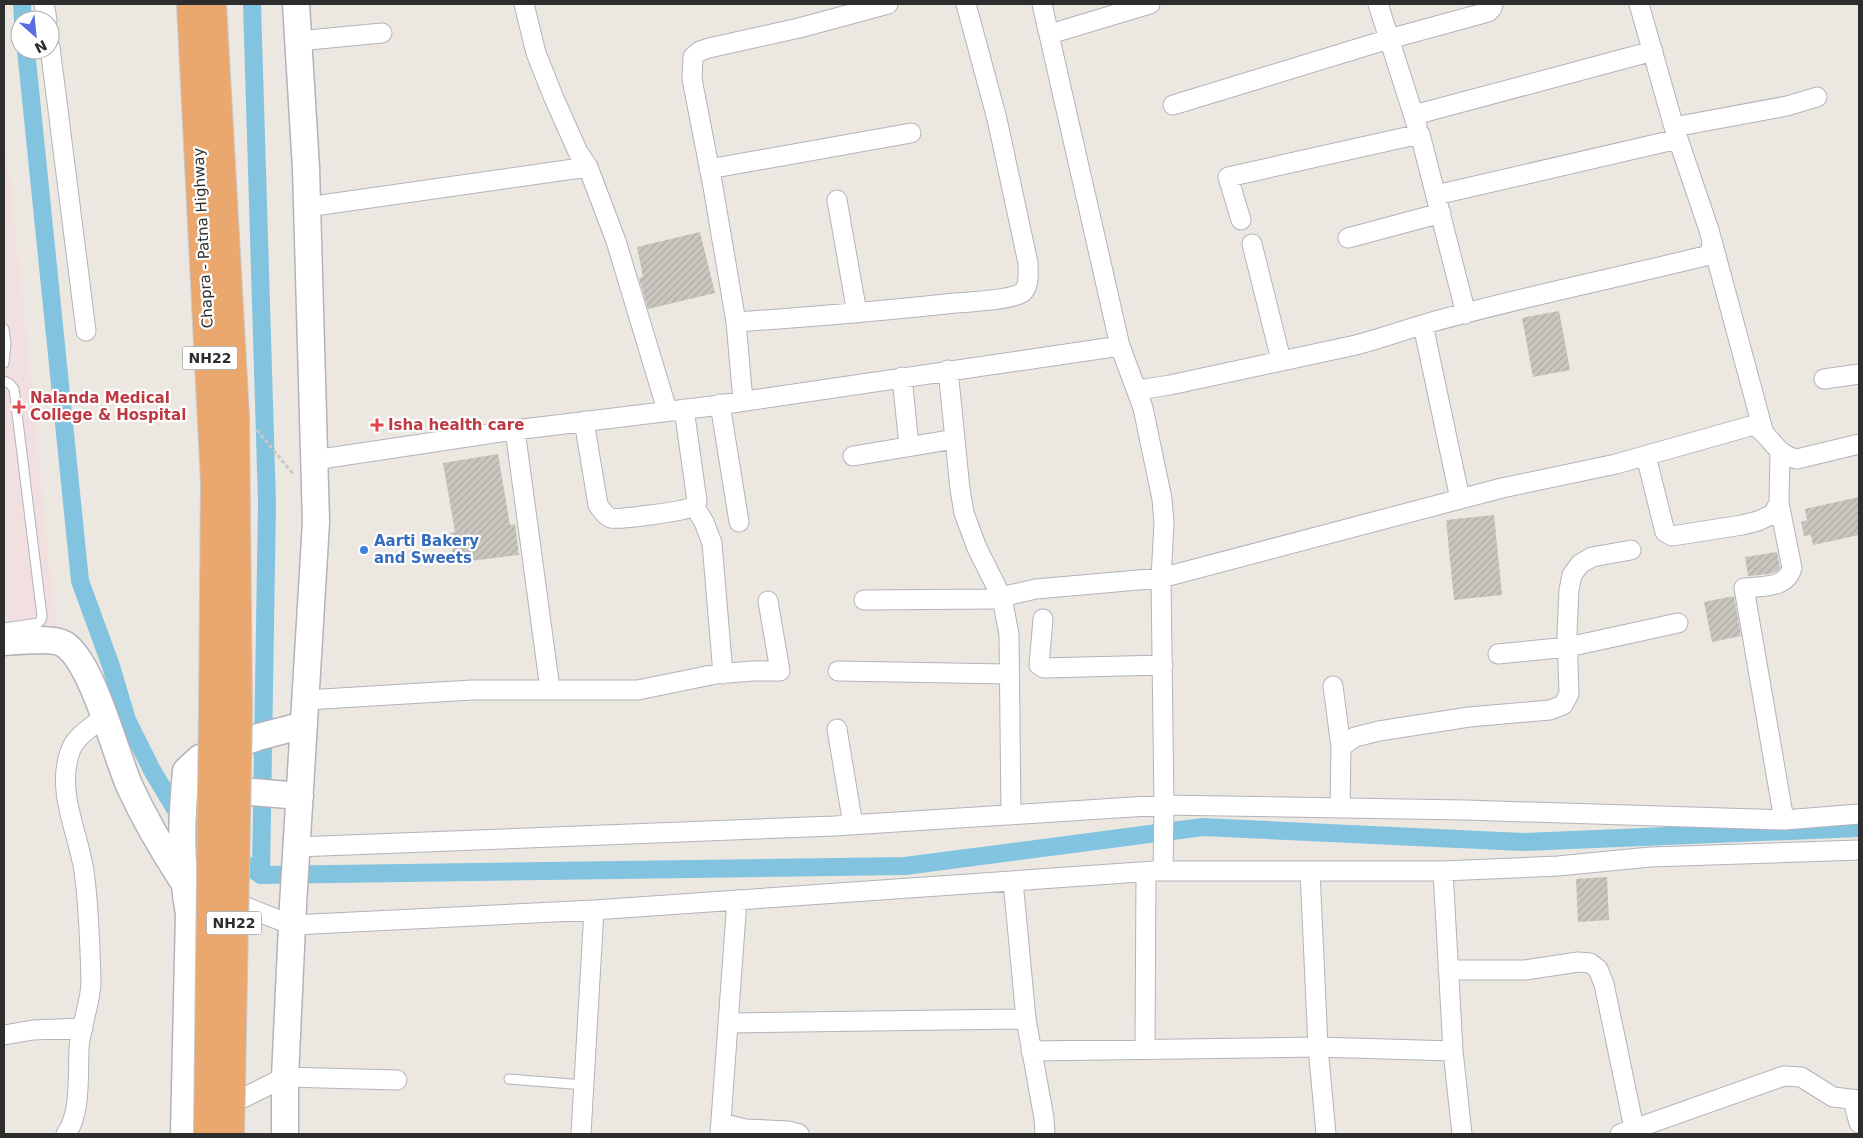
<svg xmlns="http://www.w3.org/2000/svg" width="1863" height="1138" viewBox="0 0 1863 1138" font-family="'DejaVu Sans',sans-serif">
	<defs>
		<pattern id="building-hatch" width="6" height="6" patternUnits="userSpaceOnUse" patternTransform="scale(1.25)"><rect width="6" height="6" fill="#c9c6bf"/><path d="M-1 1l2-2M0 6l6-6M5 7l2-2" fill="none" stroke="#adaaa4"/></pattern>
	</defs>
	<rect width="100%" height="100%" fill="#ece8e1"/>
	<path fill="#f2e0e0" d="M4,138L11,187L56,627L4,633Z"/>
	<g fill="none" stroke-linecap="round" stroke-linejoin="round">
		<path stroke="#82c4e0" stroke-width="18" d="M22,4L23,20
			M252,4L267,503L261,875
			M26,50L80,581L111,666L127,720L153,772L182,820L261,875L905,866L1203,827L1523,842L1859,828"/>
	</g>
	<path fill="url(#building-hatch)" d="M700,232L715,293L648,309L639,278L643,277L637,247Z
		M1559,311L1570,370L1533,377L1522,318Z
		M498,454L510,525L515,524L519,555L454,563L450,533L455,532L443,463Z
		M1859,497V535L1813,545L1811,535L1804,536L1801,522L1807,520L1805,509Z
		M1494,515L1502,595L1454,600L1446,520Z
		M1777,552L1780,567L1777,571L1770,574L1748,576L1745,557Z
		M1734,596L1741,636L1712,642L1704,602Z
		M1607,877L1609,920L1578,922L1576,879Z"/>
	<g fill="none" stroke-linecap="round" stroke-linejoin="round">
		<g stroke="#b2b3bb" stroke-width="11">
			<path id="lane" d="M4,329L6,344L4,363
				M4,381L10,384L14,389L42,616L41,620L38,623L4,628
				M509,1079L584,1085"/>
		</g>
		<g stroke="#b2b3bb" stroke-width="21">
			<path id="street" d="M44,4L47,20
				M524,4L536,53L553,96L578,152L588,167L616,241L667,410
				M1042,4L1120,346L1143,408L1162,499L1164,523L1161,578L1164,805L1163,871
				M1378,4L1417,126
				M1050,34L1150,4
				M298,41L382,33
				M50,47L86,331
				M1173,105L1389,39L1488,12L1492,8L1493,4
				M1414,115L1653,51
				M1674,127L1787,106L1817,97
				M709,169L911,133
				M1436,195L1678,139
				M837,200L857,313
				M307,207L588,167
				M1241,220L1228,177L1420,134L1466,314
				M1348,238L1441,213
				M1712,241L1763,430
				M1252,244L1281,360
				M736,322C809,317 882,311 955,303C969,302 1013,300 1023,292C1030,285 1028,271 1028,263L997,119L966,4
				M1423,325L1460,499
				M948,370L960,489L964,513L977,548L1002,598L1009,634L1011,815
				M902,377L909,446
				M1824,379L1859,374
				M1138,390L1170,385L1356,345C1379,339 1401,331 1425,324C1517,298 1612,279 1705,256L1711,251L1712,241L1709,230L1674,127L1639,4
				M743,401L736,322L713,187L692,79L693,57L700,51L709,48L799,28L888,4
				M720,404L739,522
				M584,421L598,505C601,509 605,516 611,518C620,520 685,511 692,507C695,506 696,504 697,501L684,409
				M515,430L550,689
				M853,456L955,439
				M1646,456L1665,532L1672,536L1742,525L1758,521L1773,514L1779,503L1780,452
				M314,460L515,430L712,406L1120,346
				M1779,503L1792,568C1786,589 1762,586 1744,588L1784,820
				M694,506L704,522L712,543L723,674
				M864,600L992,599L1036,589L1161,578L1502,488L1616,464L1754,425C1771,435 1776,456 1797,459L1859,444
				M1043,619L1039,665L1044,668L1163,665
				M1498,654L1568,647L1678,623
				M838,671L1008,674
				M1333,686L1341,747
				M306,700L472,690H638L716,674L753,671H780L768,601
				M837,729L853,825
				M1340,808L1341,747L1355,737L1379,731L1469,717L1550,710L1563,705L1569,694L1567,633L1569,590L1572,575L1580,564L1592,557L1631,550
				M296,847L834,826L1164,805L1465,810L1784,820L1859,814
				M1310,871L1318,1047L1326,1134
				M1443,871L1453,1051L1462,1134
				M1013,881L1026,1019
				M225,899L292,925L594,910L1154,871H1443L1558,866L1650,857L1859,850
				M1448,970H1525L1578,962L1590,963L1598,969L1604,984L1634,1128
				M728,1023L1026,1019L1044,1118L1045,1134
				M4,1035L33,1030L83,1028
				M1145,1049L1146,872
				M1031,1051L1318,1047L1453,1051
				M1853,1100L1859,1123
				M223,1108L285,1077L397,1080
				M721,1123L745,1129L788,1131L799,1134
				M66,1134C81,1115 78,1072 79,1049C80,1026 91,1004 91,981C90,945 89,907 84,871C78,832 56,791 70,752C74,737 93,726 104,717
				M581,1134L594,910
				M720,1134L737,900
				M1620,1134L1784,1076L1801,1077L1833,1097L1859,1100"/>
		</g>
		<g stroke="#b2b3bb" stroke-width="29">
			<path id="secondary" d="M4,642C18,641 53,637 64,644C92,661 115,752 129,785C145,820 162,849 183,881
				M216,789L300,796
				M184,1134L189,914C180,862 181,823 186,771L200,758L258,737L304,725
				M285,1134V1077L293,905L316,522L306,168L296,4"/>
		</g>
		<g stroke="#c8c8c8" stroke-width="30">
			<path id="highway" d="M191,4L215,482L213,713
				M212,4L235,416L238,712"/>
		</g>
		<path stroke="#c8c8c8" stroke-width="3" stroke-dasharray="4 2.5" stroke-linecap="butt" d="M257,430L294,475"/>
		<use href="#lane" stroke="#fff" stroke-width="9"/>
		<use href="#street" stroke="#fff" stroke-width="19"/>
		<use href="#secondary" stroke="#fff" stroke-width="26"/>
		<use href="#highway" stroke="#eaa86e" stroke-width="28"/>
		<g stroke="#c8c8c8" stroke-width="30" stroke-linecap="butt">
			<path id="highway-bridge" d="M208,1134L213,713
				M230,1134L238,712"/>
		</g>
		<use href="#highway-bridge" stroke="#eaa86e" stroke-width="28"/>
	</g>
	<g fill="#e0444e" stroke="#fff" stroke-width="2">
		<path d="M16.5 399.5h5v5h5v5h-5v5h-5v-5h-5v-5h5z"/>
		<path d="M374.5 417.5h5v5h5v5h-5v5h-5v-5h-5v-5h5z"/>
	</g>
	<circle fill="#3f7fe0" stroke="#fff" stroke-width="2" cx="364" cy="550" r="5"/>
	<g text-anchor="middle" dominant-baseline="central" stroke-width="4.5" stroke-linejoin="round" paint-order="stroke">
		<g fill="#fff" stroke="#6c6c6c" stroke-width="1">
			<rect x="182.5" y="346.5" width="55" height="23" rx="4"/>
			<rect x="206.5" y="911.5" width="55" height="23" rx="4"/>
		</g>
		<g font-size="14" font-weight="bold" fill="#2d2d2d">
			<text x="210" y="358">NH22</text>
			<text x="234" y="923">NH22</text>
		</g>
		<g font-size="15" fill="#2d2d2d" stroke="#fff">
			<text transform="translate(203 238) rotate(-93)">Chapra - Patna Highway</text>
		</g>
		<g font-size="15" font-weight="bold" fill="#be3a42" stroke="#fff" text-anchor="start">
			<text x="30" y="398">Nalanda Medical<tspan x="30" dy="17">College &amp; Hospital</tspan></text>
			<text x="388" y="425">Isha health care</text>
		</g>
		<g font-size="15" font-weight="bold" fill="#366cbe" stroke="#fff" text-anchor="start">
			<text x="374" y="541">Aarti Bakery<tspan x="374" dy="17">and Sweets</tspan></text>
		</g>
	</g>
	<rect width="1863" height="1138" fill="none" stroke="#2d2d2d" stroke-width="10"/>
	<g transform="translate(35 35) rotate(153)"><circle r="24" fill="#ffffff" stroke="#ababab"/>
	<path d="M0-4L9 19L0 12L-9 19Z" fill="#576de4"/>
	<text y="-8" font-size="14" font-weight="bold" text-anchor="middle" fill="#2d2d2d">N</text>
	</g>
</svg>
